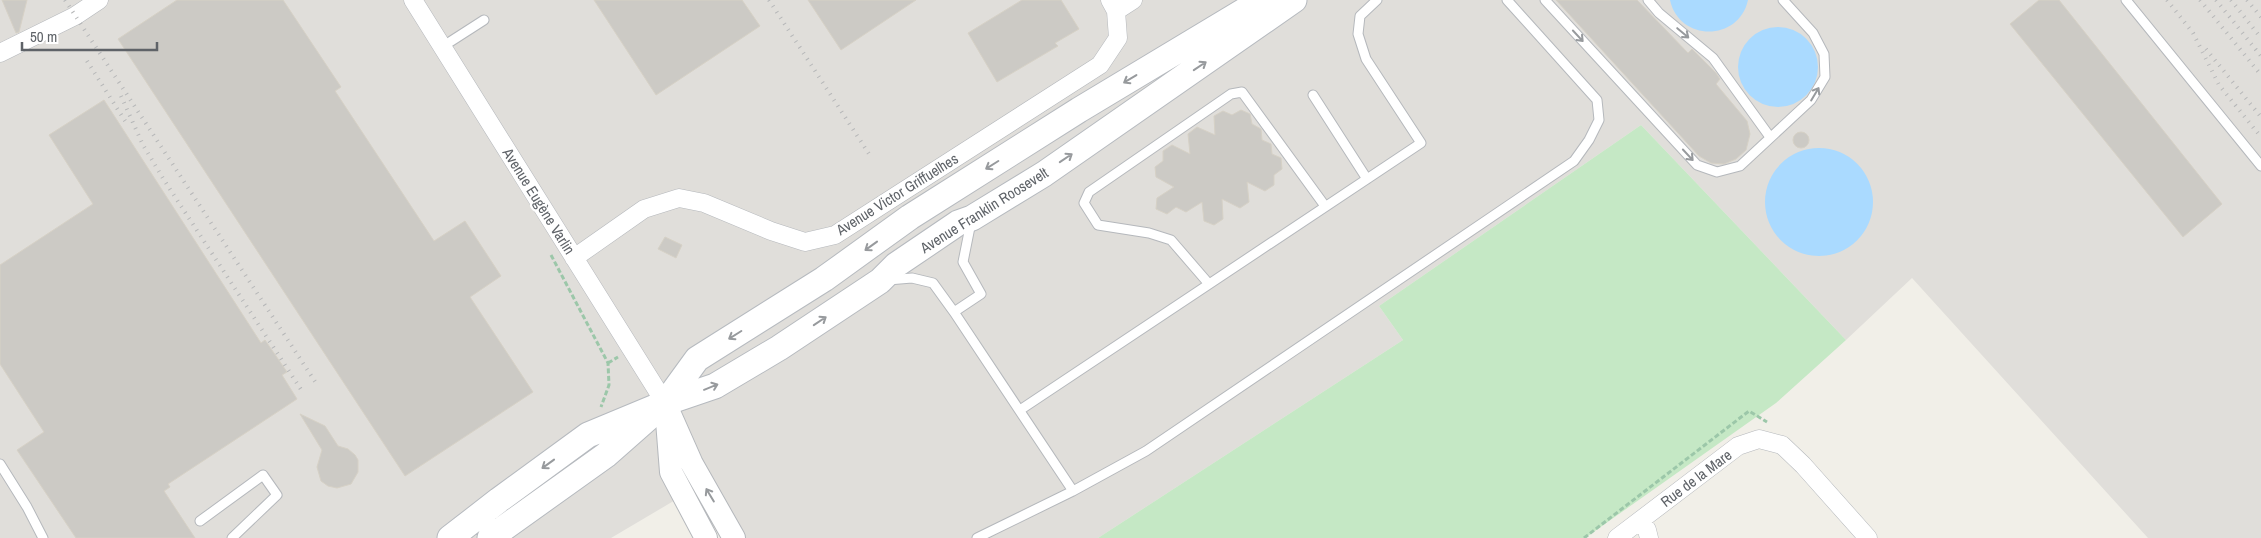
<svg xmlns="http://www.w3.org/2000/svg" width="2261" height="538" viewBox="0 0 2261 538" font-family="'Archivo Narrow',sans-serif">
	<rect width="100%" height="100%" fill="#f1efe8"/>
	<path fill="#e0deda" d="M0,0H2261V538H2148L1912,278L1846,340L1641,125L1379,306L1403,340L1098,538H724L699,486L611,538H0Z"/>
	<path fill="#c5e8c5" d="M1641,125L1846,340L1776,403L1585,538H1098L1403,340L1379,306Z"/>
	<path fill="#aadaff" d="M1670,0H1748C1739,42 1679,42 1670,0Z
		M1738 67a40 40 0 1 1 80 0a40 40 0 1 1-80 0Z
		M1765 202a54 54 0 1 1 108 0a54 54 0 1 1-108 0Z"/>
	<path fill="#cccac5" stroke="#d6d1c6" d="M2,0H27L19,32L16,33Z
		M177,0H283L341,87L335,91L434,241L465,221L501,276L470,297L533,392L405,476L118,39Z
		M594,0H742L760,26L656,95Z
		M808,0H916L841,50Z
		M1022,0H1061L1079,29L1055,43L1058,46L997,82L968,33Z
		M1556,0H1637L1688,53L1692,49L1716,73L1720,79L1716,84L1747,121L1750,134L1746,150L1736,159L1724,164L1711,163L1699,156Z
		M2039,0H2059L2222,204L2183,237L2010,24Z
		M104,100L261,343L265,340L287,372L282,375L297,399L168,484L170,487L164,491L195,538H76L17,450L44,432L0,364V265L93,204L49,135Z
		M1241,110L1250,114L1252,124L1261,129L1262,140L1271,144L1272,154L1281,158L1282,169L1274,175V185L1265,191L1247,182L1249,202L1240,208L1222,199L1223,219L1214,225L1204,221L1202,202L1186,212L1176,207L1167,214L1156,209L1157,198L1174,187L1156,177L1155,167L1163,161V151L1172,145L1190,154L1188,134L1197,127L1215,135L1214,116L1223,111L1232,115Z
		M1793 140a8 8 0 1 1 16 0a8 8 0 1 1-16 0Z
		M665,237L682,245L676,258L658,249Z
		M300,414L325,426L338,446L348,449L355,455L358,460V472L351,484L337,488L328,486L321,481L317,467L322,450Z"/>
	<g fill="none" stroke-linecap="round" stroke-linejoin="round">
		<g stroke="#b5b8bc" stroke-width="11">
			<path id="service" d="M1545,0L1697,165L1717,172L1740,166L1811,100L1825,77L1824,54L1813,33L1783,0
				M1648,0L1659,13L1713,58L1770,137
				M2126,0L2261,166
				M442,47L484,20
				M1313,95L1367,179
				M888,280L912,278L933,283L954,312L981,294L963,262L971,222
				M1209,284L1171,240L1149,233L1098,225L1084,203L1089,192L1231,94L1242,92L1325,206
				M954,312L1073,491L977,538
				M1020,410L1421,143L1366,59L1358,34L1360,16L1377,0
				M0,464L27,507L43,538
				M1073,491L1146,451L1574,161L1589,140L1599,120L1597,100L1507,0
				M200,521L263,475L277,495L232,538"/>
		</g>
		<g stroke="#b5b8bc" stroke-width="19">
			<path id="minor" d="M413,0L665,403
				M1116,11L1133,0
				M0,53L75,16L99,0
				M574,258L644,209L679,198L704,203L771,231L805,242L835,235L1100,65L1118,38L1116,11L1110,0
				M1641,520L1647,530L1649,538
				M1617,538L1738,446L1759,439L1782,445L1803,465L1868,538"/>
		</g>
		<g stroke="#b5b8bc" stroke-width="24">
			<path id="tertiary" d="M665,403L692,464L734,538
				M667,421L671,472L706,538"/>
		</g>
		<g stroke="#b6babf" stroke-width="27">
			<path id="secondary" d="M450,538L499,500L588,435L665,403L715,386L779,348L880,281L896,265L958,223L972,218L1044,174L1294,0
				M490,538L606,455L665,403L697,359L824,279L910,217L1079,110L1262,0"/>
		</g>
		<path stroke="#9cc7a9" stroke-width="3" stroke-dasharray="5 2.5" stroke-linecap="butt" d="M551,255L608,363L609,385L601,407
			M608,363L618,357
			M1584,538L1749,411L1767,422"/>
		<use href="#service" stroke="#fff" stroke-width="9"/>
		<use href="#minor" stroke="#fff" stroke-width="18"/>
		<use href="#tertiary" stroke="#fff" stroke-width="22"/>
		<use href="#secondary" stroke="#fff" stroke-width="25"/>
		<path stroke="#b6b7b8" stroke-width="4" stroke-dasharray="1 6" stroke-linecap="butt" d="M65,0L316,383
			M769,0L871,157
			M2167,0L2193,33L2219,85L2261,137
			M2200,0L2261,75
			M2216,0L2261,56
			M2231,0L2261,38
			M2247,0L2261,17
			M2206,49L2261,117
			M87,61L127,124
			M121,96L143,145L164,180L302,391"/>
	</g>
	<defs><path id="oneway-shaft" d="M-6 0H5M1.5-3L5.5 0L1.5 3" fill="none" stroke-width="1.6" stroke-linecap="round" stroke-linejoin="round" transform="scale(1.25)"/></defs>
	<g stroke="#979a9d">
		<use href="#oneway-shaft" transform="translate(1683 33) rotate(40)"/>
		<use href="#oneway-shaft" transform="translate(1578 36) rotate(47)"/>
		<use href="#oneway-shaft" transform="translate(1200 66) rotate(-34)"/>
		<use href="#oneway-shaft" transform="translate(1130 79) rotate(149)"/>
		<use href="#oneway-shaft" transform="translate(1815 94) rotate(-59)"/>
		<use href="#oneway-shaft" transform="translate(1688 155) rotate(47)"/>
		<use href="#oneway-shaft" transform="translate(1066 158) rotate(-34)"/>
		<use href="#oneway-shaft" transform="translate(992 165) rotate(148)"/>
		<use href="#oneway-shaft" transform="translate(871 246) rotate(144)"/>
		<use href="#oneway-shaft" transform="translate(820 321) rotate(-34)"/>
		<use href="#oneway-shaft" transform="translate(735 335) rotate(148)"/>
		<use href="#oneway-shaft" transform="translate(711 387) rotate(-22)"/>
		<use href="#oneway-shaft" transform="translate(548 464) rotate(144)"/>
		<use href="#oneway-shaft" transform="translate(710 495) rotate(-121)"/>
	</g>
	<g text-anchor="middle" dominant-baseline="central" stroke-width="4.5" stroke-linejoin="round" paint-order="stroke">
		<g font-size="15" fill="#5f6368" stroke="#fff">
			<text transform="translate(897 194) rotate(-32)">Avenue Victor Griffuelhes</text>
			<text transform="translate(539 201) rotate(58)">Avenue Eugène Varlin</text>
			<text transform="translate(984 210) rotate(-32)">Avenue Franklin Roosevelt</text>
			<text transform="translate(1696 478) rotate(-37)">Rue de la Mare</text>
		</g>
	</g>
	<path d="M22 42v8h135v-8" fill="none" stroke="#5f6368" stroke-width="2.5"/>
	<text x="30" y="42" font-size="15" fill="#5f6368" stroke="#ffffff" stroke-width="4" paint-order="stroke">50 m</text>
</svg>
